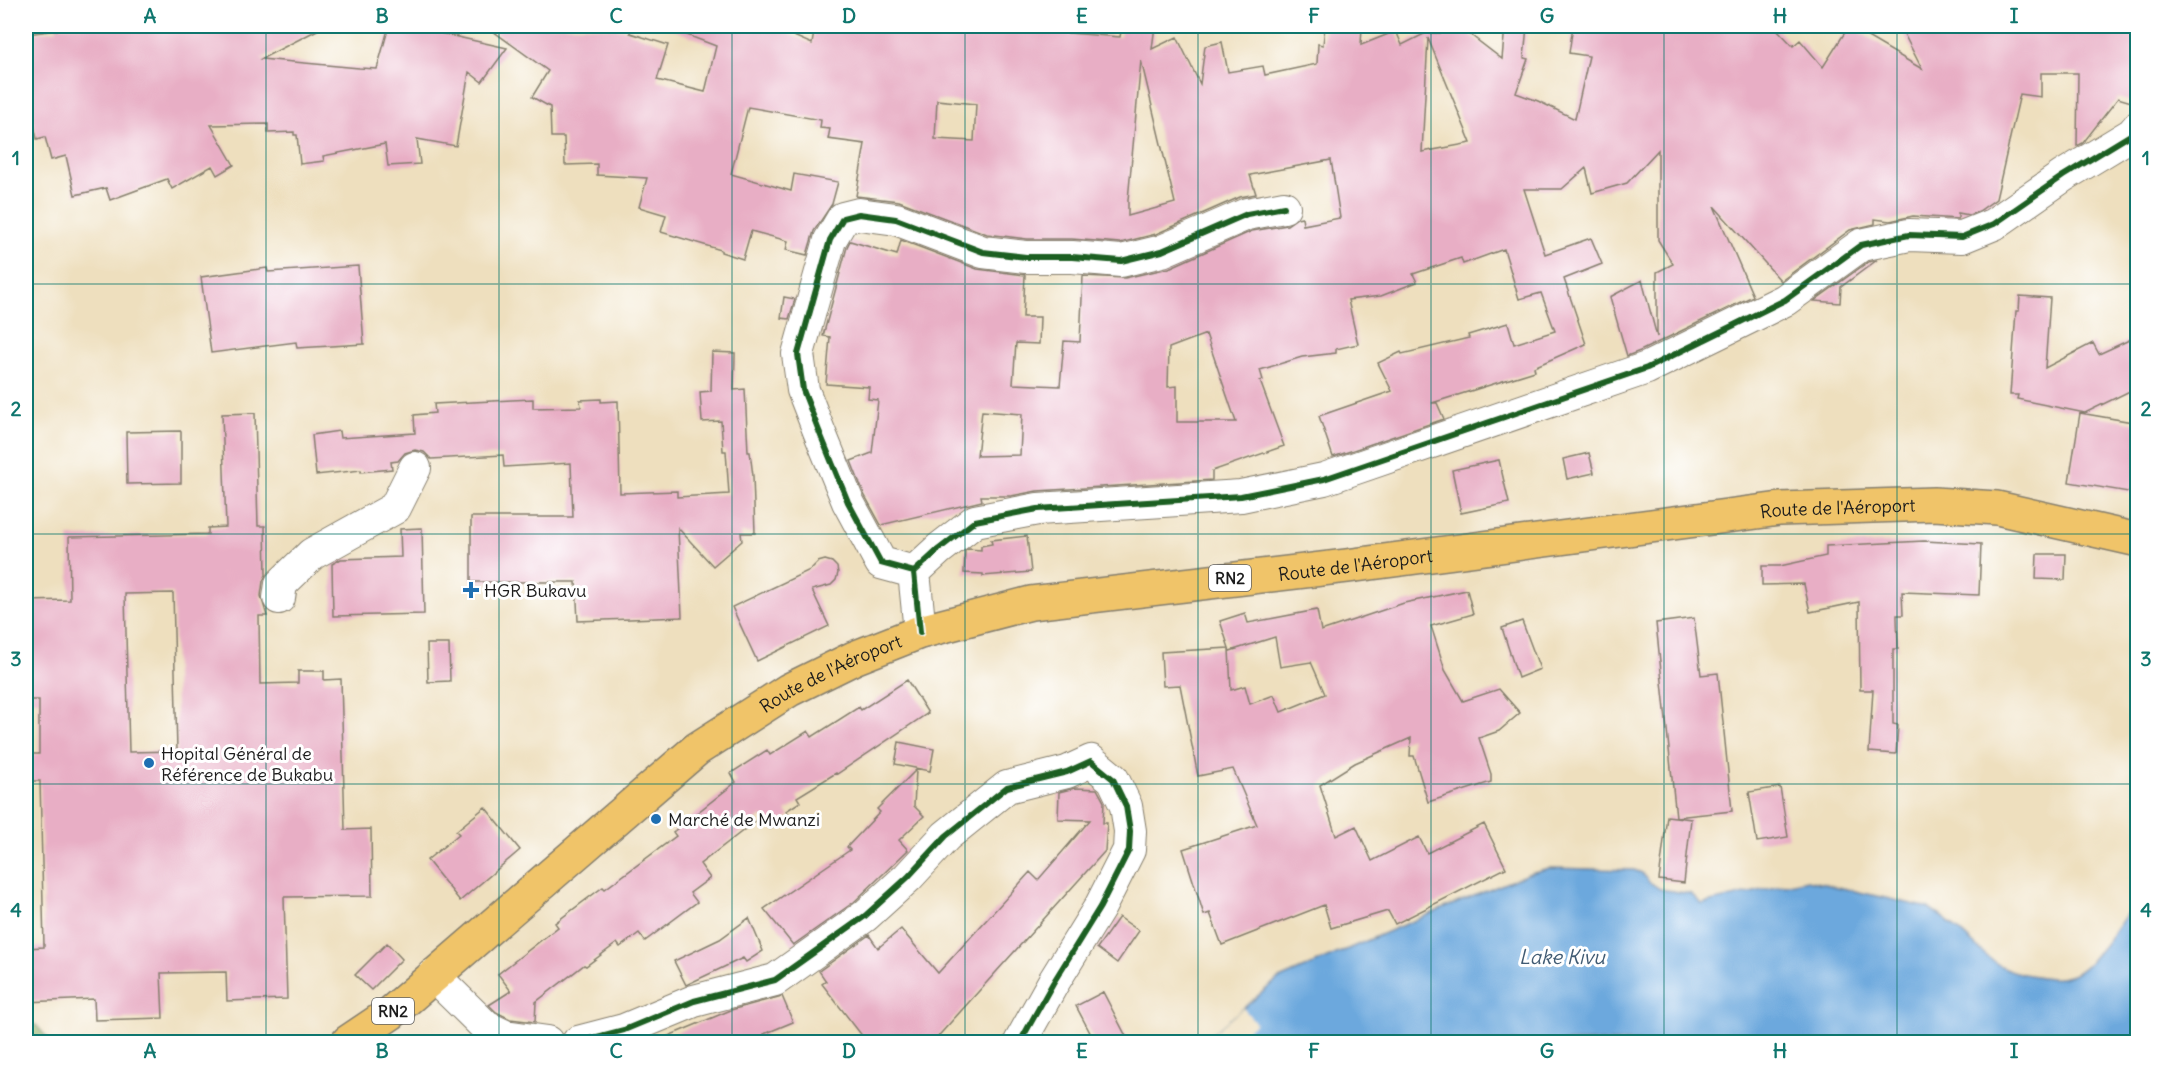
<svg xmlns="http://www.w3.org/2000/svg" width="2163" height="1068" viewBox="0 0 2163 1068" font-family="Delius,sans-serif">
	<rect width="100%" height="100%" fill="#fff"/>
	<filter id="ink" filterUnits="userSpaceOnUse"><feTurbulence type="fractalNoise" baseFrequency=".0167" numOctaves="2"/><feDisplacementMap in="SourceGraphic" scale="12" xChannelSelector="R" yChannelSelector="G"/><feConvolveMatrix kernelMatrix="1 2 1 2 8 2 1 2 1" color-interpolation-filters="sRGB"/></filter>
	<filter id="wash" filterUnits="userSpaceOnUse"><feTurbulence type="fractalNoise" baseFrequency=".008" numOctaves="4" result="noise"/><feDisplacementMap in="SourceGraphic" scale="24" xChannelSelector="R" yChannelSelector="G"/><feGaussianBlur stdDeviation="1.35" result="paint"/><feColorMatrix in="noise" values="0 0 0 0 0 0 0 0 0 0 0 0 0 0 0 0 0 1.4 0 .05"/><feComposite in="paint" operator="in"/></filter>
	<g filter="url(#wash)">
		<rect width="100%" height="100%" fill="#eedfbe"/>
		<path fill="#91b165" stroke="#566640" stroke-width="1.5" d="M26,1023L36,1025L50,1041L26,1034Z"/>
		<path fill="#6ca8dd" stroke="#44627c" stroke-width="1.5" d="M1549,868L1634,870L1642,873L1648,881L1660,889L1691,894L1702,904L1807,880L1929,908C1952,922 1969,941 1989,958C2002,969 2019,974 2036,976C2048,978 2060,980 2072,975C2095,965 2122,919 2137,899V1042H1203L1277,980L1396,928L1530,873Z"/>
		<path fill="#eedfbe" d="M1243,1008L1256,1023L1233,1042H1203Z"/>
		<g id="blocks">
			<path fill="#e8aec5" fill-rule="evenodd" d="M56,26H325L261,59L359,68L377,69L389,26H408L507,48L482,82L469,72L456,146L417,139L420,164L388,166L385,144L323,156L324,161L300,164L297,135H294V132L268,133V124L211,125L234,165L217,175L212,166L172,189L167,179L110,200L106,188L75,195L66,156L51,160L45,137L37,139L32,116L26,118V34L57,30Z
				M486,26H585L630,30V33L668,45L657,80L705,92L716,46L666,27V26H771L812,44L815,26H941L940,28L993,31L994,26H1017V29L1120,37L1122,26H1155L1152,49L1177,37L1200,84L1205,46L1222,42L1228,72L1263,66L1265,75L1317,64L1318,44L1323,45L1325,26H1362L1361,45L1396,31L1402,45L1426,33H1468L1502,59L1505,26H1527L1524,58L1528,59L1516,93L1538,101L1575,119L1589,56L1569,53L1573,26H1774L1793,46L1800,40L1823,67L1849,26L1922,69L1900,26H2138V104L2118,98L2083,143L2077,146L2078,73H2041V97L2020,94L1996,199L1979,211L1969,215L1958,213V219L1913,216L1890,221L1875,219V224L1850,230L1781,281L1714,206L1753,296L1640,351L1627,356L1610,297L1642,280L1657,337V272L1673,264L1658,240V150L1627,183L1592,193L1586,168L1562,189H1524L1545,254L1591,238L1602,264L1564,279L1586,344L1534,367L1535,371L1432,403H1437L1444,419L1333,457L1319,416L1392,391L1378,363L1401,352L1402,354L1469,338L1468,335L1508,323L1514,344L1555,331L1541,293L1519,299L1504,249L1463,264L1461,258L1413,274L1417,282L1381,296L1348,300L1358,344L1336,349V353L1302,357L1260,370L1263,380L1260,381L1284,446L1212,471V480L1037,491L1011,496H981L982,501L881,525L864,494L851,461L872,453L878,400L868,399L869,387L826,384L830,337L823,336L847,247L850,241L897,255L901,240L977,269L1025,275L1023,317H1040L1039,344L1016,343L1013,384L1060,386L1064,341L1080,342L1083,276L1125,278L1169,268L1252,231L1287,225L1297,218L1302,217L1303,225L1340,218L1331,160L1250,175L1256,194L1240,197L1156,234L1120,243L1072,239H1027L987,234L899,201L856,196L865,144L828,139L830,129L820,128L821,120L748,107L731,174L791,191L794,174L838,182L832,204L814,231L807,255L786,250L788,241L751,231L743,259L721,252V250L661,232L666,215L639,207L647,178L597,175V164L565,165L564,137H551L550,107L532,97L548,71ZM1428,38L1471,143L1422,152ZM1141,60L1175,203L1128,216V200ZM937,100L976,104L974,141L935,139ZM1206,334L1236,422H1177V386L1168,387L1169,348ZM982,411L1022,414L1020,455L977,456Z
				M1877,260L1841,287L1840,303L1814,301L1868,262Z
				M358,266L364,344L297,348L296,342L211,353L201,277L267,268L268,272Z
				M2020,296L2050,298L2045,368L2093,343L2099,354L2138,336V387L2085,413L2017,399L2018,395H2010L2016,311H2019Z
				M784,297L795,299L789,319L781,318Z
				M712,352L735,353L734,390L745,389L748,452H750L753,476L755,533H741L742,541L713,566L678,528L682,617L578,621L576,582H471V517H573L571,463L504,467L503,455L431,459L424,452L415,450L405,453L398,461L391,462L392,469L361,472V470L316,475L312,435L339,431L340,438L415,433L414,415L435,413L434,404L533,399V408L581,407L580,400L601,399V402L618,401L620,493L677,491V497L729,494L726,451H723L721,421L702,422L700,392L711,391Z
				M255,413L258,526H265L266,575L263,581L261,596L267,616H259L260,684L298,683V671H324V680L341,679L345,830L371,829L372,896L284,897L287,999L227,1001L226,972L161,973L163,1018L95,1020L94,999L26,1002V948L44,947L40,781H26V754H39V700H26V601L70,600L69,537L208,534V528L226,527L222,414ZM173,593L177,751L129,752L125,594Z
				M2080,413L2138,423V473L2134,493L2069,482Z
				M181,431V483L127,484L126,432Z
				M1589,453L1594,473L1567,479L1563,459Z
				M1499,460L1509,503L1461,513L1452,470Z
				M422,528L424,614L333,616L332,564L341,559L401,557L400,529Z
				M1027,536L1031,572L983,576V574L964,573L965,551L968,549L981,550V546L992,544L991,540Z
				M1924,541L1981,544L1979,595L1902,592L1903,615H1897L1898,649H1893V724L1898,725L1896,754L1869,752L1873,690H1860L1859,602L1810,612L1804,584L1762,585V566H1780L1826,556V546Z
				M2037,554H2066L2065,580L2036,579Z
				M825,560L832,562L837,567L838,573L836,580L831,585L812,590L829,626L757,661L732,607L810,570L818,562Z
				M1467,590L1473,614L1431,626L1445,670L1463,701L1499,689L1520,713L1499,731L1479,738L1491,774V782L1428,802L1414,756H1410L1411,738L1355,763L1320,785L1336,836L1356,826L1372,861L1419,837L1427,853L1484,824L1506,868L1395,924L1388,911L1331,928L1324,905L1222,945L1210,913L1204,915L1183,849L1257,825L1233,769L1198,776L1180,685L1163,686L1161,652L1229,648L1220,621L1245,613L1248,623L1317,610L1321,631L1404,603ZM1275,637L1280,667L1311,662L1325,694L1281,712L1274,695L1250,704L1245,686L1231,690L1229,649L1230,651Z
				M1694,618L1701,675L1718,673L1732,811L1676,817L1656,623Z
				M1522,621L1540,669L1518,678L1502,628Z
				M427,644H449L450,681L428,682Z
				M907,680L928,713L837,774L836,773L797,797L800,802L786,811L790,816L770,829L762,816L700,864L710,878L690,893L697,902L645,941L639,933L620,947L617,943L586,966L584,965L536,1002L535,1022L510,1019L496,1012L489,1005L511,991L498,974L558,927L555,923L603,887L605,889L676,836L673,832L736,782L731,773L767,750L770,755L808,731L812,737L859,707L861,710Z
				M899,742L934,749L930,771L895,764Z
				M916,770L914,806L924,816L899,840L908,850L854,902L793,945L764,909L850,850L847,847L880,812L877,809Z
				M1780,787L1788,837L1757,842L1749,792Z
				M1075,788L1097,789L1104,802L1103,823H1107L1105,851L933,1042H867L822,984L826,981L819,971L869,935L878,948L901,929L938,973L1030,872L1038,880L1090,820L1058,819L1059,792Z
				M485,807L520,850L460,901L427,860L459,834L456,831Z
				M1667,816L1691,819L1684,883L1659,880Z
				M1119,917L1139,931L1117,963L1097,948Z
				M749,918L763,951L746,962L743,958L686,985L674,961L720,939Z
				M387,943L402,959L371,990L355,975Z
				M1103,992L1129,1042H1095L1076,1006Z
				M782,996L793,1022L764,1034L768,1042H654L731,1010Z"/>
		</g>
	</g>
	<g filter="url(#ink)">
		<use href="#blocks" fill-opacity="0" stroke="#857e6d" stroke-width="1.5"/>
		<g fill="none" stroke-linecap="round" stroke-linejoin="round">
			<g stroke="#857e6d" stroke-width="34">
				<path id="minor" d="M914,572L881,563L848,502L819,431L803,390L798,354L830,240L843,218L859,214L896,219L983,252L1026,257H1072L1121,261L1162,251L1247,214L1284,207
					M279,598L281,584L312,554L395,508L415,468
					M920,632L914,572L939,549L975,521L1038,509L1241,496L1324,479L1647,368L1785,300L1861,245L1909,235L1962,237L1994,224L2063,176L2132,134L2138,127
					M433,975L486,1027L505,1036L548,1042
					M578,1042L624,1030L694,1001L775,980L865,916L908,877L946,836L1007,787L1067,772L1091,761L1113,779L1126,806L1130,831L1129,850L1100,907L1053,983L1020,1042"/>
			</g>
			<g stroke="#857e6d" stroke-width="36">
				<g id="highway">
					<path id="s1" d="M348,1042L391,1013L697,749L789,690L854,658L920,632L1031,603L1347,566L1780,509L1934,504L1997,508L2138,540"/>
				</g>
			</g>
			<use href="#minor" stroke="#fff" stroke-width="32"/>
			<use href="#highway" stroke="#f0c469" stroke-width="33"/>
			<g stroke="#fff" stroke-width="10">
				<path id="cycleway" d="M914,572L881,563L848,502L819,431L803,390L798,354L830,240L843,218L859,214L896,219L983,252L1026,257H1072L1121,261L1162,251L1247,214L1284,207
					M920,632L914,572L939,549L975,521L1038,509L1241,496L1324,479L1647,368L1785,300L1861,245L1909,235L1962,237L1994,224L2063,176L2132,134L2138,127
					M578,1042L624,1030L694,1001L775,980L865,916L908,877L946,836L1007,787L1067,772L1091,761L1113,779L1126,806L1130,831L1129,850L1100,907L1053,983L1020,1042"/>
			</g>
			<use href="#cycleway" stroke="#1b5e20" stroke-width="6"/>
		</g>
	</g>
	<path fill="none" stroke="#0f766e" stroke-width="1.5" stroke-opacity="0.55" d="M266,26V1042M499,26V1042M732,26V1042M965,26V1042M1198,26V1042M1431,26V1042M1664,26V1042M1897,26V1042M26,284H2138M26,534H2138M26,784H2138"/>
	<g fill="#1f6fb2" stroke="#fff" stroke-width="2">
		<path d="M468 581h6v6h6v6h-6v6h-6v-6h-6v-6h6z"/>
		<circle cx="149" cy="763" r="6"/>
		<circle cx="656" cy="819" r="6"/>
	</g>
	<g text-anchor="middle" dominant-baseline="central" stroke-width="6" stroke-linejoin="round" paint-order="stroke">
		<g fill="#fff" stroke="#606060" stroke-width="1.5">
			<rect x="1209" y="565" width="42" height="26" rx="4.5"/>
			<rect x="372" y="998" width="42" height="26" rx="4.5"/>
		</g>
		<g font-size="16" font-weight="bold" fill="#1c1c1c">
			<text x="1230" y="578">RN2</text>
			<text x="393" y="1011">RN2</text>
		</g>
		<g font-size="18" fill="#1c1c1c" stroke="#fff">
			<text stroke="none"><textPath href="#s1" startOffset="1636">Route de l'Aéroport</textPath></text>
			<text stroke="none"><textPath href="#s1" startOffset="1150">Route de l'Aéroport</textPath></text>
			<text stroke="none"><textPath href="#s1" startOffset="610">Route de l'Aéroport</textPath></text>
		</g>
		<g font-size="18" fill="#1c1c1c" stroke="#fff" text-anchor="start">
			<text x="484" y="590">HGR Bukavu</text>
			<text x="161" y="753">Hopital Général de<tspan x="161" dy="21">Référence de Bukabu</tspan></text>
			<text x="668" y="819">Marché de Mwanzi</text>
		</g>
		<g font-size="20" font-style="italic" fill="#405b73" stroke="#fff">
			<text x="1562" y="956">Lake Kivu</text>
		</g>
	</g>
	<rect width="2163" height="1068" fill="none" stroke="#fff" stroke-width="66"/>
	<rect x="33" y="33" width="2097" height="1002" fill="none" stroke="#0f766e" stroke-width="2"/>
	<g font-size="20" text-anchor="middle" font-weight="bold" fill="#0f766e">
		<text x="150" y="23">A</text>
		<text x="382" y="23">B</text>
		<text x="616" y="23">C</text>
		<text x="849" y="23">D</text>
		<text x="1082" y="23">E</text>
		<text x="1314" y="23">F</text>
		<text x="1547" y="23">G</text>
		<text x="1780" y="23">H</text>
		<text x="2014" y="23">I</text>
		<text x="16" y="165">1</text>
		<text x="2146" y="165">1</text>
		<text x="16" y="416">2</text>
		<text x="2146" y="416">2</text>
		<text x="16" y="666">3</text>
		<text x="2146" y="666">3</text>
		<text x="16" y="917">4</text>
		<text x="2146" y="917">4</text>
		<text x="150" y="1058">A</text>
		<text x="382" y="1058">B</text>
		<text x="616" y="1058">C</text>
		<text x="849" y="1058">D</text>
		<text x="1082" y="1058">E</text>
		<text x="1314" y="1058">F</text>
		<text x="1547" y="1058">G</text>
		<text x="1780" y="1058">H</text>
		<text x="2014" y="1058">I</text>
	</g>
</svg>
